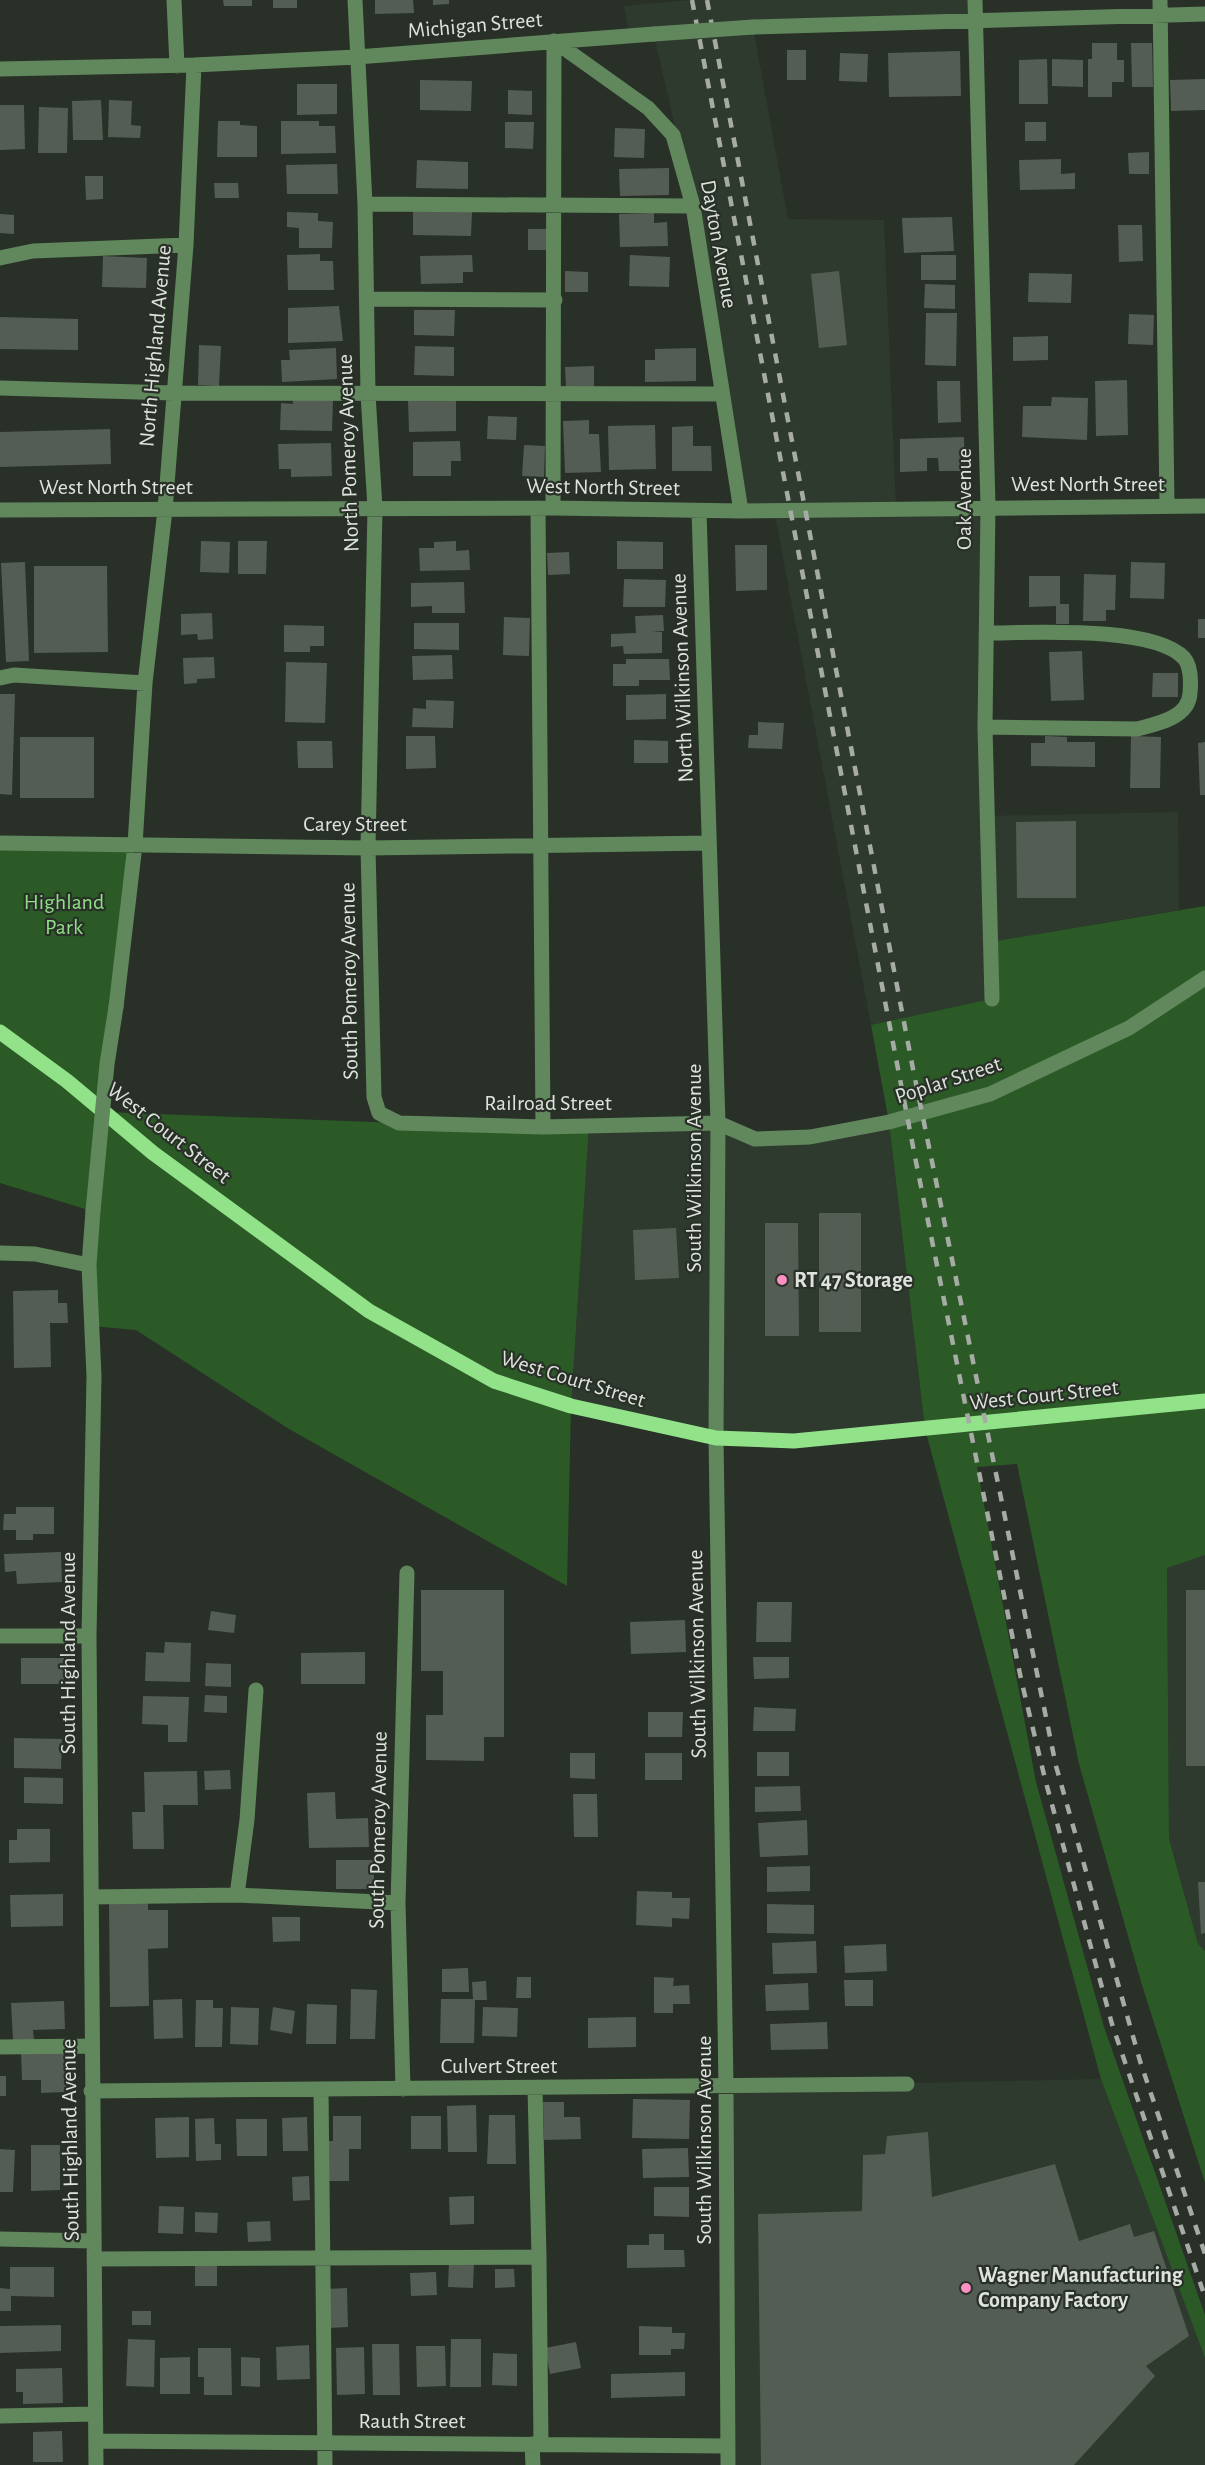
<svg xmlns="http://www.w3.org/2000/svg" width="1205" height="2465" viewBox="0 0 1205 2465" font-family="'Alegreya Sans',sans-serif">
	<rect width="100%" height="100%" fill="#283027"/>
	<path fill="#2e3a2d" d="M690,0H975L976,20L753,27L788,219L884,220L896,508L988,507L987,816L1178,812L1179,910L991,942L992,999L871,1025L774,510L741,511L693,206L654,35L630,36L624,6Z
		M889,1122L925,1429L716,1438L571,1406L589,1126L718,1123L755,1139Z
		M1205,1555V1951L1198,1944L1169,1839L1167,1567Z
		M1101,2079L1205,2358V2465H728L726,2087Z"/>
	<path fill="#2b5a27" d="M0,843L135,845L105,1112L399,1123L589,1126L571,1406L567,1586L289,1429L136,1330L92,1326V1211L0,1183Z
		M1205,906V1555L1167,1568L1169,1839L1198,1944L1205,1951V2183L1142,1985L1079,1764L1017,1464L977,1467L1036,1782L1104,2027L1205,2315V2358L1101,2079L925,1429L889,1122L871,1025L991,999L990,942Z"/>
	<path fill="#545d53" d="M223,0H252V6H224Z
		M273,0H297V8H273Z
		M375,0H413L414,13L375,14Z
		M433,0H449V4L433,5Z
		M1092,43H1117V60H1124V82H1112V97H1088V59H1092Z
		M1131,43H1152L1153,87H1132Z
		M787,50H806V80H787Z
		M960,51L961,96L889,97L888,53Z
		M840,53L868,54L867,82L839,81Z
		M1047,59L1048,104H1019V60Z
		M1052,59L1083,60V87L1052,86Z
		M1205,79V110L1171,111L1170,80Z
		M420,80L472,81L471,111L420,110Z
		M297,84H337V114L297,115Z
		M508,90L532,91V115L508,114Z
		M101,100L103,140H73L72,101Z
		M109,100L132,101L131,125L141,126L140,138L108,137Z
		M0,105H24L25,149L0,150Z
		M39,107L68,108L67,153H38Z
		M218,121H240V125L257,126V157H217Z
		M281,121H319V126H335L336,153L281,154Z
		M505,122H534L533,149L505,148Z
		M1025,122H1046V141H1025Z
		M615,128L645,129L644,158L614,157Z
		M1149,152V174H1129L1128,153Z
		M1061,159V174L1075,173V189L1020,190L1019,160Z
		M417,160L468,162V189L416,188Z
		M337,164L338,194H287L286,165Z
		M669,168V195L620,196L619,169Z
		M85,176H103V199L86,200Z
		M214,183H238L239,198H215Z
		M413,211L472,212L471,236L413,235Z
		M287,212L318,213V221L333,222L332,248H299V228L287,227Z
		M654,213V223L667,222L668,246L620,247L619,214Z
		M0,214L14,215V234L0,233Z
		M952,217L954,251L904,253L902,218Z
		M1118,225H1142L1143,261L1119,262Z
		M528,229H548V250H528Z
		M320,254V261H333L334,290H288L287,255Z
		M472,255L473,272H463V283L421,284L420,256Z
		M630,255L670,257L669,287L629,286Z
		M921,255H956V280H921Z
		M103,256L147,258L146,288L102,287Z
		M565,271L588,272V292H565Z
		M839,271L847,345L819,348L811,274Z
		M1029,273L1072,274L1071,303L1028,302Z
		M925,284L955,285V309L924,308Z
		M339,306L343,341L288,343V308Z
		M414,310H455L454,336L414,335Z
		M926,313H957L956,366L925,365Z
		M1129,314L1154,315L1153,345L1128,344Z
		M0,317L78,319V350L0,349Z
		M1048,336V360L1013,361V337Z
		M199,345L221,346L219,386L198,385Z
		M415,346L454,347V376L414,375Z
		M336,348L337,379L282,382L281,360H290L289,350Z
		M696,348V381L645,382V360H655V349Z
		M594,366V387L566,388L565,367Z
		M1127,380L1128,435L1096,436L1095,381Z
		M937,381H960L961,422L938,423Z
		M1052,397L1088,398L1087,440L1022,437L1023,406H1051Z
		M293,399L333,400L332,431L280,430L281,403L293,404Z
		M408,400H456V431L409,432Z
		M488,416L517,417L516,440L487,439Z
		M589,420V434H599L601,472L565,473L563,421Z
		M655,425L656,469L609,470L608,426Z
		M693,426V446H711L712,471H672V427Z
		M110,429L111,464L0,467V432Z
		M964,437L965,471H939L938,458H927V471L900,472V439Z
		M460,441L461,461H451V476H413V442Z
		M331,443L332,476L291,477V469H279L278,444Z
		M524,445L545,446L544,477L522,476Z
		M201,541L230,542L229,573L200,572Z
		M238,541H267L266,574H238Z
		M456,541V551L469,550L470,570L420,571L419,548H434V542Z
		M617,541L663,542V569H617Z
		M735,545H767V590L736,591Z
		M569,552L570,574L548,575L547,553Z
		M25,562L29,661L6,662L1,563Z
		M1131,562L1165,563L1164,599L1130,598Z
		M34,566H107L108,652L34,653Z
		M1084,574L1116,575L1115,610H1106V621H1083Z
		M1029,576H1060V604H1069V624H1056V606L1029,607Z
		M624,579L666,580L665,607H623Z
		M464,582L465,613H432V606L411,607V583Z
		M212,613L213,639L198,640L197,634L181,635V614Z
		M663,615L664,631H652L662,632V653L624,654L623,646L611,647V634L636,633L635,616Z
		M504,617L530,618L529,656L503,655Z
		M1198,619H1205V638H1198Z
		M414,623H459V650L414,649Z
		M284,625L324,626V646H310V652H284Z
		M1082,651L1084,700L1051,701L1049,652Z
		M452,655L453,679L413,680L412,656Z
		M214,657L215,678L197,679V683L184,684L183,658Z
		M626,659H669L670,680H639V686H613V664H626Z
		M286,662L327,663L325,723L285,722Z
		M1153,673H1178V697H1152Z
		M0,694H15L12,795L0,794Z
		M666,694V719L626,720V695Z
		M426,700L454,701L453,728L412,727L413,708L426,709Z
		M758,722L784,723L782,749L748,748L749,735H758Z
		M406,736H435L436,768L406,769Z
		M1045,736L1067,737V742H1095V767L1031,766V743H1045Z
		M1131,736L1161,737L1160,788H1130Z
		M20,737H94V798H20Z
		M634,740L668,741V763H634Z
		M297,741H332L333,768H298Z
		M1205,742V795H1200L1198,743Z
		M1076,821V898H1017L1016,822Z
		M819,1213H861V1332H819Z
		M765,1223H798L799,1336H765Z
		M676,1228L679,1278L635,1280L633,1230Z
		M58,1290V1303H67L68,1323H50L51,1367L14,1368L13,1291Z
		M16,1507H54V1534H33V1540H16V1530H3L4,1514H16Z
		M61,1552L62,1582L17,1584L16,1571L5,1572L4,1554Z
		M421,1590H504V1737H484V1761L426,1760V1715H443V1671H421Z
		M1186,1590H1205V1766H1186Z
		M757,1602H792L791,1642H756Z
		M211,1611L236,1615L234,1633L208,1630Z
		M685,1620L686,1652L631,1654L630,1622Z
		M165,1642L191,1643L190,1682L145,1681L146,1652L164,1653Z
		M365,1652V1684H301V1653Z
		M753,1657H789V1678L754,1679Z
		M21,1658H64V1684H21Z
		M206,1663L231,1664V1687L205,1686Z
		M205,1695L227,1696V1713L204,1712Z
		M143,1696L189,1697L187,1742H168V1725L142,1724Z
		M754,1707L796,1709L795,1731H753Z
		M648,1712H683L682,1737H648Z
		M14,1738L62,1739L61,1769L14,1768Z
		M757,1752H789V1776H757Z
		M570,1753H595V1779L570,1778Z
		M645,1753H682V1780H645Z
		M230,1770L231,1789L205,1790L204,1771Z
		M197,1771L198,1805H163L164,1849H133L132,1812H145L144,1772Z
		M24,1777L63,1778V1804L24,1803Z
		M800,1786L801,1811L755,1812V1787Z
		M335,1792L336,1819L368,1818L369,1847L309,1848L307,1793Z
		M573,1794H597L598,1837H574Z
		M807,1820L808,1855L760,1857L758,1823Z
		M17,1829H50V1862L9,1863V1840H17Z
		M336,1860H374V1889H336Z
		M810,1866V1891L767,1892V1867Z
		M1198,1882H1205V1933L1201,1934Z
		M637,1891L672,1892V1898H690L689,1919L672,1918V1927L636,1925Z
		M63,1894V1926L11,1927L10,1895Z
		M109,1903H148V1910H168V1948L148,1949L149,2006L110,2007Z
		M767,1904L814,1905V1934L767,1933Z
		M272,1917H300V1941L273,1942Z
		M816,1941L817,1973L773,1974L772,1943Z
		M886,1944L887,1971L845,1973L844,1946Z
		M468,1968L469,1992H442V1969Z
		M517,1977H531V1998H516Z
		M654,1977L674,1978L673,1986L689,1985L690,2004H673V2013H654Z
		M844,1980H873V2006H845Z
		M486,1981L487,2000H475L474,2043H440L441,1999H473L472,1982Z
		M808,1983L809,2010L766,2011L765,1985Z
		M351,1989L377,1990L375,2039H350Z
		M182,1999L183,2038L154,2039L153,2000Z
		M196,2000H213V2008H223L222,2047H195Z
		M64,2001L65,2029L33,2030L34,2040H13L11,2003Z
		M307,2004L337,2005L336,2044H306Z
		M231,2007L259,2008L258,2045L230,2044Z
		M273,2007L295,2011L292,2034L270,2030Z
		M483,2007L518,2008L517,2037L482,2036Z
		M636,2017V2047L588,2048V2018Z
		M827,2022L828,2049L771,2050L770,2024Z
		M64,2052L66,2092L41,2093V2080H22L21,2053Z
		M0,2076H6V2096H0Z
		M633,2099L690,2100L689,2139L632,2138Z
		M543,2102H564V2117H580L581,2139L544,2140Z
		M476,2105L477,2152H448L447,2106Z
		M489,2115H515L516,2164H487Z
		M333,2116H361V2149H349V2181H326V2141H333Z
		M411,2116H441V2149H411Z
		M189,2117V2157L156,2158L155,2118Z
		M307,2117L308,2151H283L282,2118Z
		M214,2118L215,2144H221V2160L196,2161L195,2119Z
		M236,2119H267V2156H237Z
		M928,2132L932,2197L1055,2164L1079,2241L1130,2224L1134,2237L1154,2231L1189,2336L1146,2366L1155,2376L1074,2465H761L758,2214L862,2211L863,2155L885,2154L887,2136Z
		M31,2145H60V2190L31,2191Z
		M688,2148L689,2177L643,2178L642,2149Z
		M0,2149L15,2150L13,2192H0Z
		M309,2176L310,2200L293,2201L292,2177Z
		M654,2187H689V2217L654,2216Z
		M474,2196V2224L450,2225L449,2197Z
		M159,2206L184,2207L183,2234L158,2233Z
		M195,2212L218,2213L217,2233L195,2232Z
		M270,2221L271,2241L248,2242L247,2222Z
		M649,2234H664V2250H684L685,2267L627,2268V2245H649Z
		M449,2261L474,2262L473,2288L448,2287Z
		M195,2266H217V2286H195Z
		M10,2267H54V2297L11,2296V2311H0V2288L10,2289Z
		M495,2269H514L515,2287L495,2288Z
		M436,2272L437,2295L411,2296L410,2273Z
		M347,2288L348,2327L328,2328L327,2289Z
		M132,2311H151V2325H132Z
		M61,2325V2351L0,2353V2326Z
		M639,2326L672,2327V2333H685L684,2349H671V2355H639Z
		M128,2339L155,2340L154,2387L126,2386Z
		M451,2339H481V2387H450Z
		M576,2342L581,2368L550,2374L545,2348Z
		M372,2344H399L400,2395H373Z
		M309,2345L310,2379L277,2380L276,2347Z
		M416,2346H445L446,2386L417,2387Z
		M364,2347L365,2394L337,2395L336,2348Z
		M198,2348H231L232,2395H204V2377H198Z
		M493,2353L517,2354V2386L492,2385Z
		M190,2357V2394H160V2358Z
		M241,2357L260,2358V2387L241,2386Z
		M62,2368L63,2403L23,2404V2392H16V2369Z
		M685,2372V2396L611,2398V2374Z
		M62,2431L63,2462H33V2432Z"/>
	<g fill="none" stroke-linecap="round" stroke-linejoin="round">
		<path stroke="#61875d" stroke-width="15" d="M174,0L177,66
			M355,0L365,204L368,394L375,508L368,848L374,1097L379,1113L399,1123L543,1127L718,1123L755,1139L810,1137L889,1122L990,1094L1129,1028L1205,978
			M975,0L988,507L985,727L992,999
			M1160,0L1167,506
			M753,27L1205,14
			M554,41L648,108L673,135L693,206L741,511
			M0,69L194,65L357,57L654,34
			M365,204L693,206
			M0,258L33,251L186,245
			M367,299L555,300
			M0,388L173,393L722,394
			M538,508L543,1127
			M553,508L554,41
			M0,510L553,508L741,511L1205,506
			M699,511L718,1123L716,1438L726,2087L728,2465
			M0,678L14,675L145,683
			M985,727L1137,729C1156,724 1189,718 1190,693C1191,683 1191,666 1184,658C1153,625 1030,633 986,633
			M0,843L368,848L709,843
			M116,1007L135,845L145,683L165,510L186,245L194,65
			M93,1211L89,1265L94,1376L89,1636L96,2465
			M0,1253L35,1254L89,1265
			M0,1636H89
			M237,1895L247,1820L256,1690
			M91,1897L237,1895L398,1903
			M0,2047L91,2046
			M321,2089L325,2465
			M403,2089L398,1903L407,1573
			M91,2091L907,2084
			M0,2239L93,2241
			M539,2257L541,2444
			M94,2259L539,2257L535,2088
			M0,2416L95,2414
			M96,2441L728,2446
			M532,2444L533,2465"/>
		<path stroke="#91e289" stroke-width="15" d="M0,1032L67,1081L153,1153L369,1311L494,1381L571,1406L716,1438L794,1441L1205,1401"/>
		<path stroke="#a6aca5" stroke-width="4.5" stroke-dasharray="10 10" stroke-linecap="butt" d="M692,0L915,1157L1021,1679L1045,1779L1112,2024L1205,2297
			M707,0L913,1069L1056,1766L1140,2061L1205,2254"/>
		<path stroke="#61875d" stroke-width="15" d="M654,34L753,27
			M93,1211L107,1064L116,1007"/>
	</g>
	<g fill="#fd8fc1" stroke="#283027" stroke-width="2">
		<circle cx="782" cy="1280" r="6"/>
		<circle cx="966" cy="2288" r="6"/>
	</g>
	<g text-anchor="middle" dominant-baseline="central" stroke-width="4.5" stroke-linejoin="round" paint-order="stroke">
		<g font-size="22" fill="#dee3dd" stroke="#283027">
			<text transform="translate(475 25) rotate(-5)">Michigan Street</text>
			<text transform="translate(719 244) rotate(80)">Dayton Avenue</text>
			<text transform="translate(155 346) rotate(-85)">North Highland Avenue</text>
			<text transform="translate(348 453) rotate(-92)">North Pomeroy Avenue</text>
			<text x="1088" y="484">West North Street</text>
			<text x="116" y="487">West North Street</text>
			<text transform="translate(603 487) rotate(1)">West North Street</text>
			<text transform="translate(964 499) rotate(-90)">Oak Avenue</text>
			<text transform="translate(682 678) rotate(-92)">North Wilkinson Avenue</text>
			<text x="355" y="824">Carey Street</text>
			<text transform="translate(349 981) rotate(-91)">South Pomeroy Avenue</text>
			<text transform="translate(948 1080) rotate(-18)">Poplar Street</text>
			<text x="548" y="1103">Railroad Street</text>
			<text transform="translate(169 1133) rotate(38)">West Court Street</text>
			<text transform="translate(694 1168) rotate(-90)">South Wilkinson Avenue</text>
			<text transform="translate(573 1379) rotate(17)">West Court Street</text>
			<text transform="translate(1044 1395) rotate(-6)">West Court Street</text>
			<text transform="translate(68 1653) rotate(-90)">South Highland Avenue</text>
			<text transform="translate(697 1654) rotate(-91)">South Wilkinson Avenue</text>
			<text transform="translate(378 1830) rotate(-89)">South Pomeroy Avenue</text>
			<text x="499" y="2066">Culvert Street</text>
			<text transform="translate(70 2140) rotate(-91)">South Highland Avenue</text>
			<text transform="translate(704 2140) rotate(-90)">South Wilkinson Avenue</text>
			<text x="412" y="2421">Rauth Street</text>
		</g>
		<g font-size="22" fill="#90de88" stroke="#283027">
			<text x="64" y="902">Highland<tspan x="64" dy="25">Park</tspan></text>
		</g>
		<g font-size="22" font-weight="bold" fill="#dee3dd" stroke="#283027" text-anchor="start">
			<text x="794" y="1280">RT 47 Storage</text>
			<text x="978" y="2275">Wagner Manufacturing<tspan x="978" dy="25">Company Factory</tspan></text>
		</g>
	</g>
</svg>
